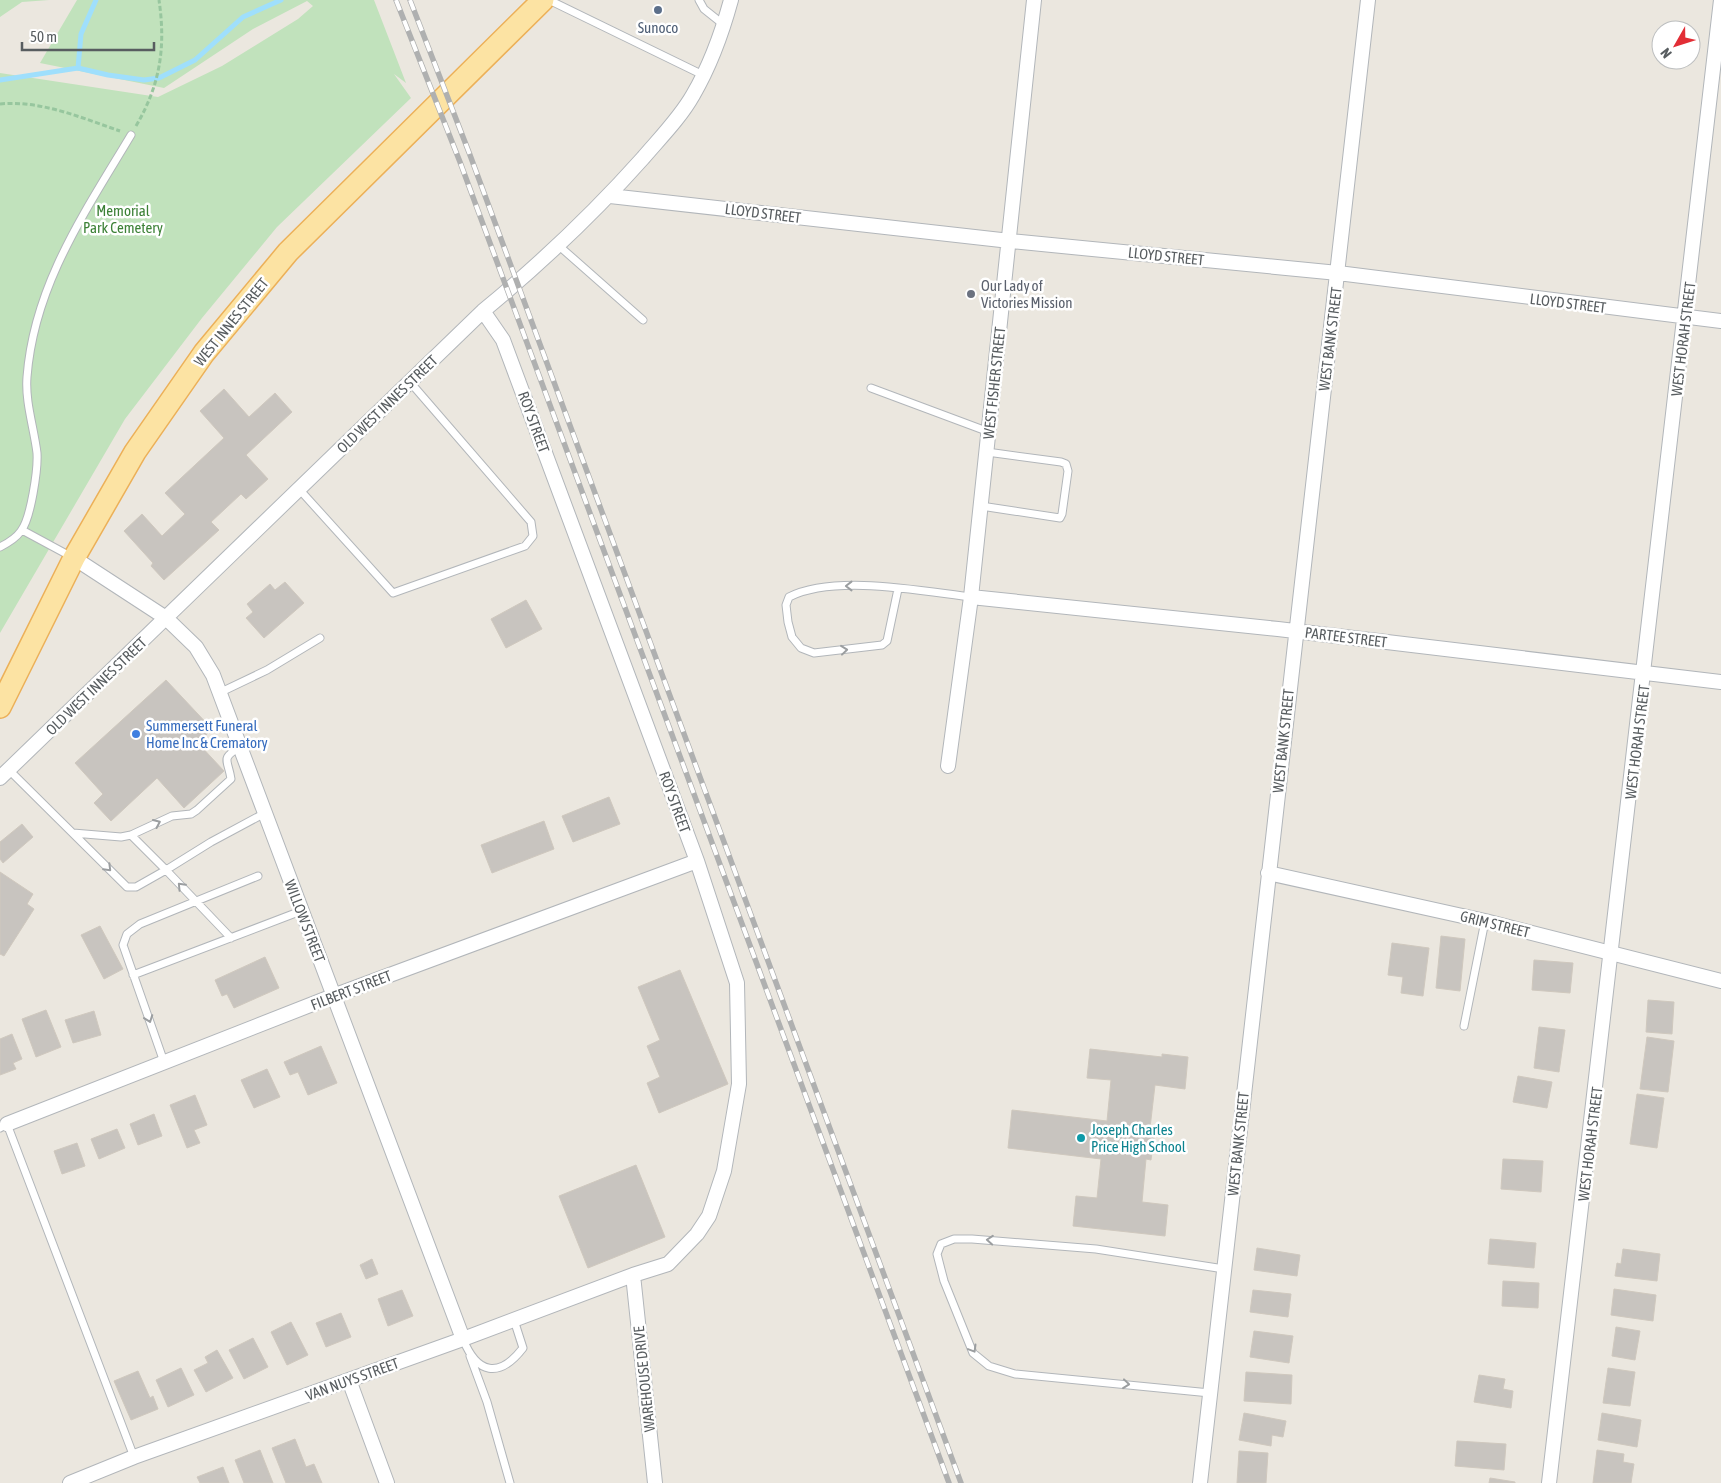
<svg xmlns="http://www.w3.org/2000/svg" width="1721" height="1483" viewBox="0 0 1721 1483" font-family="'Asap Condensed',sans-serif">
	<rect width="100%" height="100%" fill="#ebe7df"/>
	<path fill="#c1e2bc" d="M0,0H49L22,2L0,17Z
		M77,0H374L406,83L394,74L411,98L277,227L202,318L125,419L0,633V73L158,97L222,66L298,19L313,6L307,1L253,29L164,88L40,63Z"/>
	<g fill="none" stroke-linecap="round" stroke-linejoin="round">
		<path stroke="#9fdffc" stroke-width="5" d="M78,68L81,34L96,0
			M0,80L78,68L108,75L144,80L159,78L195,60L243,17L281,0"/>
	</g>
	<path fill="#c8c4bf" stroke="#cfc8be" d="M224,389L249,417L275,393L292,412L246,455L268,479L246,499L241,494L211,522L219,530L164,580L151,566L153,563L124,531L142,514L162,536L185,514L165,493L224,438L200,411Z
		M285,582L304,603L264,638L246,618L253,612L247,604L270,584L275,590Z
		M526,600L542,629L506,648L491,619Z
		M166,680L212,729L198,743L224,771L184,808L157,778L111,821L94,803L103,794L75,763Z
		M609,797L620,824L573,842L562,816Z
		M544,821L554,849L492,873L481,845Z
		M22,824L33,837L3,863L0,859V842Z
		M0,872L33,894L27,904L34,909L4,956L0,954Z
		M100,926L123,969L104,979L81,935Z
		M1441,936L1465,939L1460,991L1436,988Z
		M1392,943L1429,948L1423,996L1401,993L1403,977L1388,975Z
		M265,957L279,988L234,1008L227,994L222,996L215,980Z
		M1534,960L1573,963L1570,993L1532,990Z
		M680,970L728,1084L659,1113L647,1083L660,1077L647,1046L660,1040L638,987Z
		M1648,1000L1674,1002L1672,1034L1646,1032Z
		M46,1010L61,1047L36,1057L22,1019Z
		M94,1011L101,1035L73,1043L65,1020Z
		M1539,1027L1565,1030L1559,1072L1534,1068Z
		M12,1034L22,1059L13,1063L16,1069L0,1075V1039Z
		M1647,1037L1674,1041L1668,1092L1640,1089Z
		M321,1046L337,1083L308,1095L298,1072L290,1075L284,1062Z
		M1090,1049L1162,1057V1054L1188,1057L1185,1089L1155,1085L1150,1128L1155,1129L1151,1160L1146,1159L1142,1202L1168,1205L1165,1236L1073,1226L1076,1196L1097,1198L1101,1159L1008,1148L1012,1110L1107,1121L1111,1080L1087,1078Z
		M267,1069L280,1097L254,1108L241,1080Z
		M1518,1076L1552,1082L1547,1108L1513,1102Z
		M1637,1094L1664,1098L1657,1148L1630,1144Z
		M195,1095L207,1125L194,1130L200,1143L187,1148L170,1105Z
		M154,1114L162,1136L138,1145L130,1124Z
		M117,1129L125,1148L99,1159L91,1139Z
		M77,1143L85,1166L62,1174L54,1151Z
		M1503,1159L1543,1161L1541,1192L1501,1189Z
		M636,1165L665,1237L588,1268L559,1196Z
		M1490,1239L1536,1243L1534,1268L1488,1264Z
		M1257,1248L1300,1255L1297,1276L1254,1270Z
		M1623,1249L1660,1254L1657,1281L1615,1276L1617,1263L1621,1264Z
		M372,1259L378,1274L366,1279L360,1265Z
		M1503,1281L1539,1283L1538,1308L1502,1306Z
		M1614,1289L1656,1295L1653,1321L1611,1315Z
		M402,1290L413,1316L388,1326L378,1299Z
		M1253,1290L1291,1294L1288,1317L1250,1312Z
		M341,1313L351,1337L326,1347L316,1323Z
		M291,1322L308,1355L287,1365L271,1332Z
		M1616,1327L1640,1331L1635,1360L1612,1356Z
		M1254,1331L1293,1336L1289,1363L1250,1357Z
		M253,1338L268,1367L244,1379L229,1350Z
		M217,1350L233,1378L206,1392L194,1370L208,1363L205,1357Z
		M181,1368L194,1395L168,1407L156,1380Z
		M1608,1368L1635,1372L1630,1406L1603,1403Z
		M138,1371L150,1398L153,1396L158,1409L131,1420L114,1381Z
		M1246,1372L1292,1375L1291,1404L1244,1401Z
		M1479,1375L1505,1379L1503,1389L1513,1391L1511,1408L1474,1402Z
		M1244,1413L1286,1421L1283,1437L1272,1435L1271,1446L1239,1440Z
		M1602,1413L1641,1420L1637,1447L1598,1440Z
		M295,1439L306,1467L314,1464L322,1483H286L272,1448Z
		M1457,1441L1506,1444L1504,1470L1455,1466Z
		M260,1450L273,1483H244L235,1460Z
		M1597,1450L1624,1454L1623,1462L1634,1464L1631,1483H1593Z
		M1239,1451L1268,1453L1266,1483H1237Z
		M223,1467L229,1483H200L197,1477Z
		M1490,1478L1515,1482V1483H1489Z"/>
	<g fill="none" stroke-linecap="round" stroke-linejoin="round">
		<g stroke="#b2b6ba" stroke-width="9">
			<path id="service" d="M549,0L703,75
				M699,0L704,9L724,25
				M558,245L643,320
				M871,388L989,432
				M299,489L393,593L525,546L533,536L531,522L410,382
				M981,506L1060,518L1062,514L1068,471L1066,464L1061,462L987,452
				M22,530L72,557
				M0,547C8,543 16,538 21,531C31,518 38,469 37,453C34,428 25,402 27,377C34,285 85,212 131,135
				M898,589L887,641L882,645L814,653L801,648L792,637L788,622L786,605L789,597C835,574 921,591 971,597
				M219,693L267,670L320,638
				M9,770L127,887H136L166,870L131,835L121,837L73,833
				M131,835L172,816L191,814L197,810L231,779C228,759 220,759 240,747
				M231,938L166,870L211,842L265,813
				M133,975L301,911
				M1464,1026L1485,921
				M164,1062L123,945L127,934L140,924L258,876
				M0,1128L7,1124L134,1457
				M463,1339C477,1374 499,1379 523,1348L514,1320
				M470,1356L487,1402L510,1483
				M1210,1393L1015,1374L989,1366L973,1353L944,1281L937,1254L941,1244L954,1239H972L1096,1249L1224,1269"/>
		</g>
		<g stroke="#b2b6ba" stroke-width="16">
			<path id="minor" d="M610,196L1010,241L1338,273L1721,321
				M74,558L166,618L196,647L213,675L463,1339
				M971,597L1278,629L1721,682
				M948,766L971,597L1034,0
				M0,778L483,311C540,264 594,213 643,158C660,138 680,118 693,95C710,66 722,33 731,0
				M1268,873L1485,921L1721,981
				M7,1124L333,996L697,861
				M633,1275L655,1483
				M349,1380L387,1483
				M70,1483L134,1457L463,1339L633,1275L668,1264L697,1234L709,1216L724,1171L739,1084L737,983L697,861L503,340L483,311
				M1200,1483L1368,0
				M1549,1483L1721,0"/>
		</g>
		<g stroke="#ecb058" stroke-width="24">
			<path id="primary" d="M0,707L74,558L135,452L204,353L288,252L543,0"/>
		</g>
		<path stroke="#97c69e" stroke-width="3" stroke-dasharray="5 2.5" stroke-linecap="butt" d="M0,104C41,100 82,118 120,131
			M136,126C160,85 166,48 159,0"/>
		<use href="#service" stroke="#fff" stroke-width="7"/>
		<use href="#minor" stroke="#fff" stroke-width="14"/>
		<use href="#primary" stroke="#fce3a3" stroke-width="21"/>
		<g stroke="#afb0b0" stroke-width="5.5">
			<path id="rail" d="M396,0L460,162L949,1483
				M410,0L470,155L961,1483"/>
		</g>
		<use href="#rail" stroke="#fff" stroke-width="4" stroke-dasharray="11" stroke-linecap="butt"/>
	</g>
	<defs><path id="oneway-chevron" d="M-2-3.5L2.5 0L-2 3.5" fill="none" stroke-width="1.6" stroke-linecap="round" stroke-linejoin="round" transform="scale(1.25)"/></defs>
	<g stroke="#9b9ea0">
		<use href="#oneway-chevron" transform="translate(849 586) rotate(-180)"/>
		<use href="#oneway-chevron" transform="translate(844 650) rotate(-6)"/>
		<use href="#oneway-chevron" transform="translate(157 823) rotate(-24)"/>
		<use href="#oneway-chevron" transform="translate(108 868) rotate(45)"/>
		<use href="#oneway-chevron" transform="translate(181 886) rotate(-134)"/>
		<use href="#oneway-chevron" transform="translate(149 1019) rotate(70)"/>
		<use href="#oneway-chevron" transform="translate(990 1240) rotate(-176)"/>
		<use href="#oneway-chevron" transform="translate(973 1349) rotate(59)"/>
		<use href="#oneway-chevron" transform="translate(1126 1384) rotate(6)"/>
	</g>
	<circle fill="#5c6f8a" stroke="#fff" stroke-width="2" cx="658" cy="10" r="5"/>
	<circle fill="#6b7280" stroke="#fff" stroke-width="2" cx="971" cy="294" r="5"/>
	<circle fill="#3f7fe0" stroke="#fff" stroke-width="2" cx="136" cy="734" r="5"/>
	<circle fill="#0f9aa8" stroke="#fff" stroke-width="2" cx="1081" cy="1138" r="5"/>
	<g text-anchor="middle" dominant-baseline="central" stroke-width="5" stroke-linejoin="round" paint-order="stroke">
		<g font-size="15" fill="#4e5e75" stroke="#fff">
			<text x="658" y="27">Sunoco</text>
		</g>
		<g font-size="15" fill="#3c8136" stroke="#fff">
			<text x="123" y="210">Memorial<tspan x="123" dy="17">Park Cemetery</tspan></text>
		</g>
		<g font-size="15" fill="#585d60" stroke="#fff">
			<text transform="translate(763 213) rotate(7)">LLOYD STREET</text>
			<text transform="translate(1166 256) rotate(6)">LLOYD STREET</text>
			<text transform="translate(1568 303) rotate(7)">LLOYD STREET</text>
			<text transform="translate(231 322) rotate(-51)">WEST INNES STREET</text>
			<text transform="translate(1330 339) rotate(-83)">WEST BANK STREET</text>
			<text transform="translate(1683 339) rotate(-83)">WEST HORAH STREET</text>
			<text transform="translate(994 383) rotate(-84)">WEST FISHER STREET</text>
			<text transform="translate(387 404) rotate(-44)">OLD WEST INNES STREET</text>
			<text transform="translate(534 422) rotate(70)">ROY STREET</text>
			<text transform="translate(1346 637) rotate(7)">PARTEE STREET</text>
			<text transform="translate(96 686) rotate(-44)">OLD WEST INNES STREET</text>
			<text transform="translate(1283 741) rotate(-84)">WEST BANK STREET</text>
			<text transform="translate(1637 742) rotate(-83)">WEST HORAH STREET</text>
			<text transform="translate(675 802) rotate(70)">ROY STREET</text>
			<text transform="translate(305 921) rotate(69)">WILLOW STREET</text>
			<text transform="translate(1495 924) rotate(14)">GRIM STREET</text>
			<text transform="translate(351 990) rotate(-21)">FILBERT STREET</text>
			<text transform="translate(1238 1144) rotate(-84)">WEST BANK STREET</text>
			<text transform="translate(1590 1144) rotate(-83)">WEST HORAH STREET</text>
			<text transform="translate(352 1379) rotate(-20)">VAN NUYS STREET</text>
			<text transform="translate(644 1379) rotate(-96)">WAREHOUSE DRIVE</text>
		</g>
		<g font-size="15" fill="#5b616d" stroke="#fff" text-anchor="start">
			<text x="981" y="285">Our Lady of<tspan x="981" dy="17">Victories Mission</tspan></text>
		</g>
		<g font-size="15" fill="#366cbe" stroke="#fff" text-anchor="start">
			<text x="146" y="725">Summersett Funeral<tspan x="146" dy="17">Home Inc &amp; Crematory</tspan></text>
		</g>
		<g font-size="15" fill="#0d838f" stroke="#fff" text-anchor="start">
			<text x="1091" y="1129">Joseph Charles<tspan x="1091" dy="17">Price High School</tspan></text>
		</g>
	</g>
	<g transform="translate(1676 45) rotate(231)"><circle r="24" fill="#ffffff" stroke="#bcbebf"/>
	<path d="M0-4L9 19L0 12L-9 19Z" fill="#e22e36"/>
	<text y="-8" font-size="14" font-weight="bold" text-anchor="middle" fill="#585d60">N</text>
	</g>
	<path d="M22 42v8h132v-8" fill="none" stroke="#585d60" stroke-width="2.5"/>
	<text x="30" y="42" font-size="15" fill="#585d60" stroke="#ffffff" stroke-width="4" paint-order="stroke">50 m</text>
</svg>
